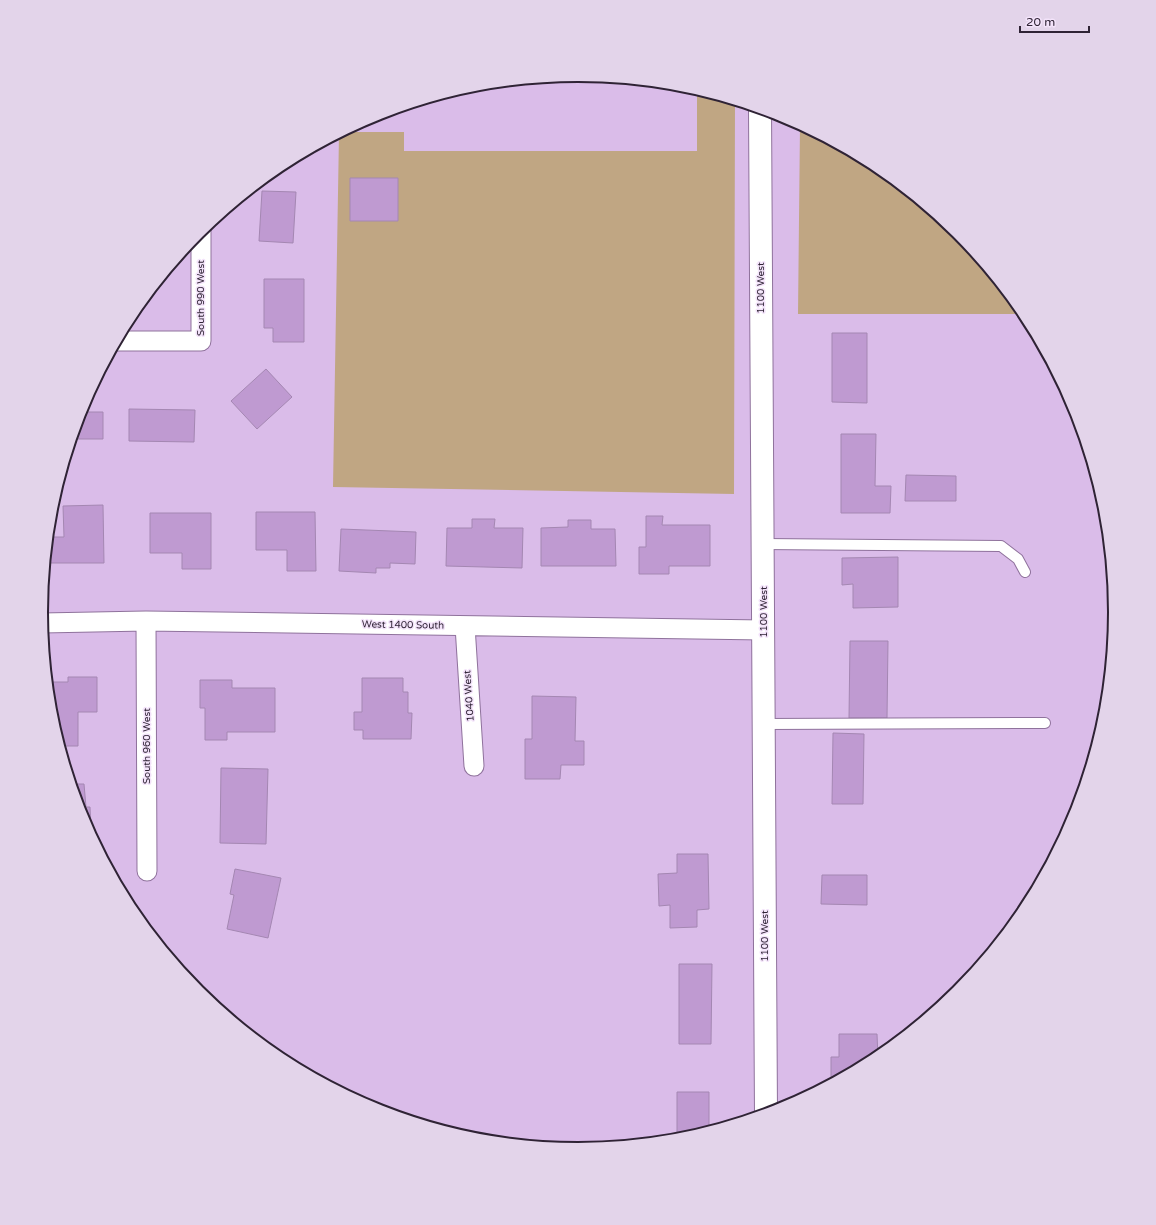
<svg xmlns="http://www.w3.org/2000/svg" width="1156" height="1225" viewBox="0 0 1156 1225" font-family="'Varela Round',sans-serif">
	<rect width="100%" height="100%" fill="#dabce9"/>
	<path fill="#c0a683" d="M578,76L611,79H546Z
		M697,90L735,102L734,494L333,487L339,134L343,132H404V151H697Z
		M800,125L877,166L958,233L1024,314H798Z"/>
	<path fill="#bf9ad1" stroke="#a487b2" d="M350,178H398V221H350Z
		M262,191L296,192L293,243L259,241Z
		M264,279H304V342H273V328H264Z
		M832,333H867V403L832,402Z
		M266,369L292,397L257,429L231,401Z
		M84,404V412H103V439H72Z
		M129,409L195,410L194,442L129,441Z
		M841,434H876L875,486H891L890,513H841Z
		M906,475L956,476V501H905Z
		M103,505L104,563H47L48,537H64L63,506Z
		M256,512H315L316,571H287V550H256Z
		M150,513H211V569H182V553H150Z
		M646,516H663L662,525H710V566H669V574H639V547H646Z
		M472,519H495L494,528H523L522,568L446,566L447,528H472Z
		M568,520H591V529H615L616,566H541V528L568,527Z
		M341,529L416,532L415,564L390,563V568H376V573L339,571Z
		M898,557V607L853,608V584L842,585V558Z
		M850,641H888L887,718H849Z
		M68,677H97V712H78V746H60L51,717L48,682H68Z
		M362,678H403V692H408V713H412L411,739H363V730H354V712H362Z
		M200,680H232V688H275V732H227V740H205V708H200Z
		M532,696L576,697L575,741H584V765H561L560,779H525V739H532Z
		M833,733L864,734L863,804H832Z
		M221,768L268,769L266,844L220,843Z
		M71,784H84L86,807H90L91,831L82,818Z
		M677,854H708L709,909L697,910V927L670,928V905L659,906L658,874L677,873Z
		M235,869L281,878L268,938L227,929L234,895L230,894Z
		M822,875H867V905L821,904Z
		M679,964H712L711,1044H679Z
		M839,1034H877L878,1058L831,1083V1057H839Z
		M677,1092H709V1131L677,1140Z"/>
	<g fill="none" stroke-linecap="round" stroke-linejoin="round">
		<g stroke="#8f729c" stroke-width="12">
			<path id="service" d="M763,544L1001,546L1018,559L1025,572
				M764,724L1045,723"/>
		</g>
		<g stroke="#8f729c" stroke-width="21">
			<path id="minor" d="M117,341H201V230
				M146,621L147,871
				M42,623L146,621L764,630
				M465,626L474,766"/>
		</g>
		<g stroke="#8f729c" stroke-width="24">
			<path id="tertiary" d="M760,109L766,1114"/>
		</g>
		<use href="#service" stroke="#fff" stroke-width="10"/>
		<use href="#minor" stroke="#fff" stroke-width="19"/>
		<use href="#tertiary" stroke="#fff" stroke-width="22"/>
	</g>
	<g text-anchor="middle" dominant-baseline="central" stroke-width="3" stroke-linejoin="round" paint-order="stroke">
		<g font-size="10" fill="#2f2335" stroke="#f3e3fa">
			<text transform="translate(761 288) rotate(-90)">1100 West</text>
			<text transform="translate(201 298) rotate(-90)">South 990 West</text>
			<text transform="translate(764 612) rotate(-90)">1100 West</text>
			<text transform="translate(403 625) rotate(1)">West 1400 South</text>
			<text transform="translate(469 696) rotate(-94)">1040 West</text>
			<text transform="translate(147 746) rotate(-90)">South 960 West</text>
			<text transform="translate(765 936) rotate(-90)">1100 West</text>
		</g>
	</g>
	<path d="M0 0H1156V1225H0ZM48 612a530 530 0 1 1 1060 0a530 530 0 1 1-1060 0Z" fill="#e3d4ea" fill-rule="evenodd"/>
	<path fill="none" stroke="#2f2335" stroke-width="2" d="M48 612a530 530 0 1 1 1060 0a530 530 0 1 1-1060 0Z"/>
	<path d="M1020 26v6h69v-6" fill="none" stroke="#2f2335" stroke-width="2"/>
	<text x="1026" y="26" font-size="12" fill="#2f2335" stroke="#f3e3fa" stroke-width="3" paint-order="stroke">20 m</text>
</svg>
